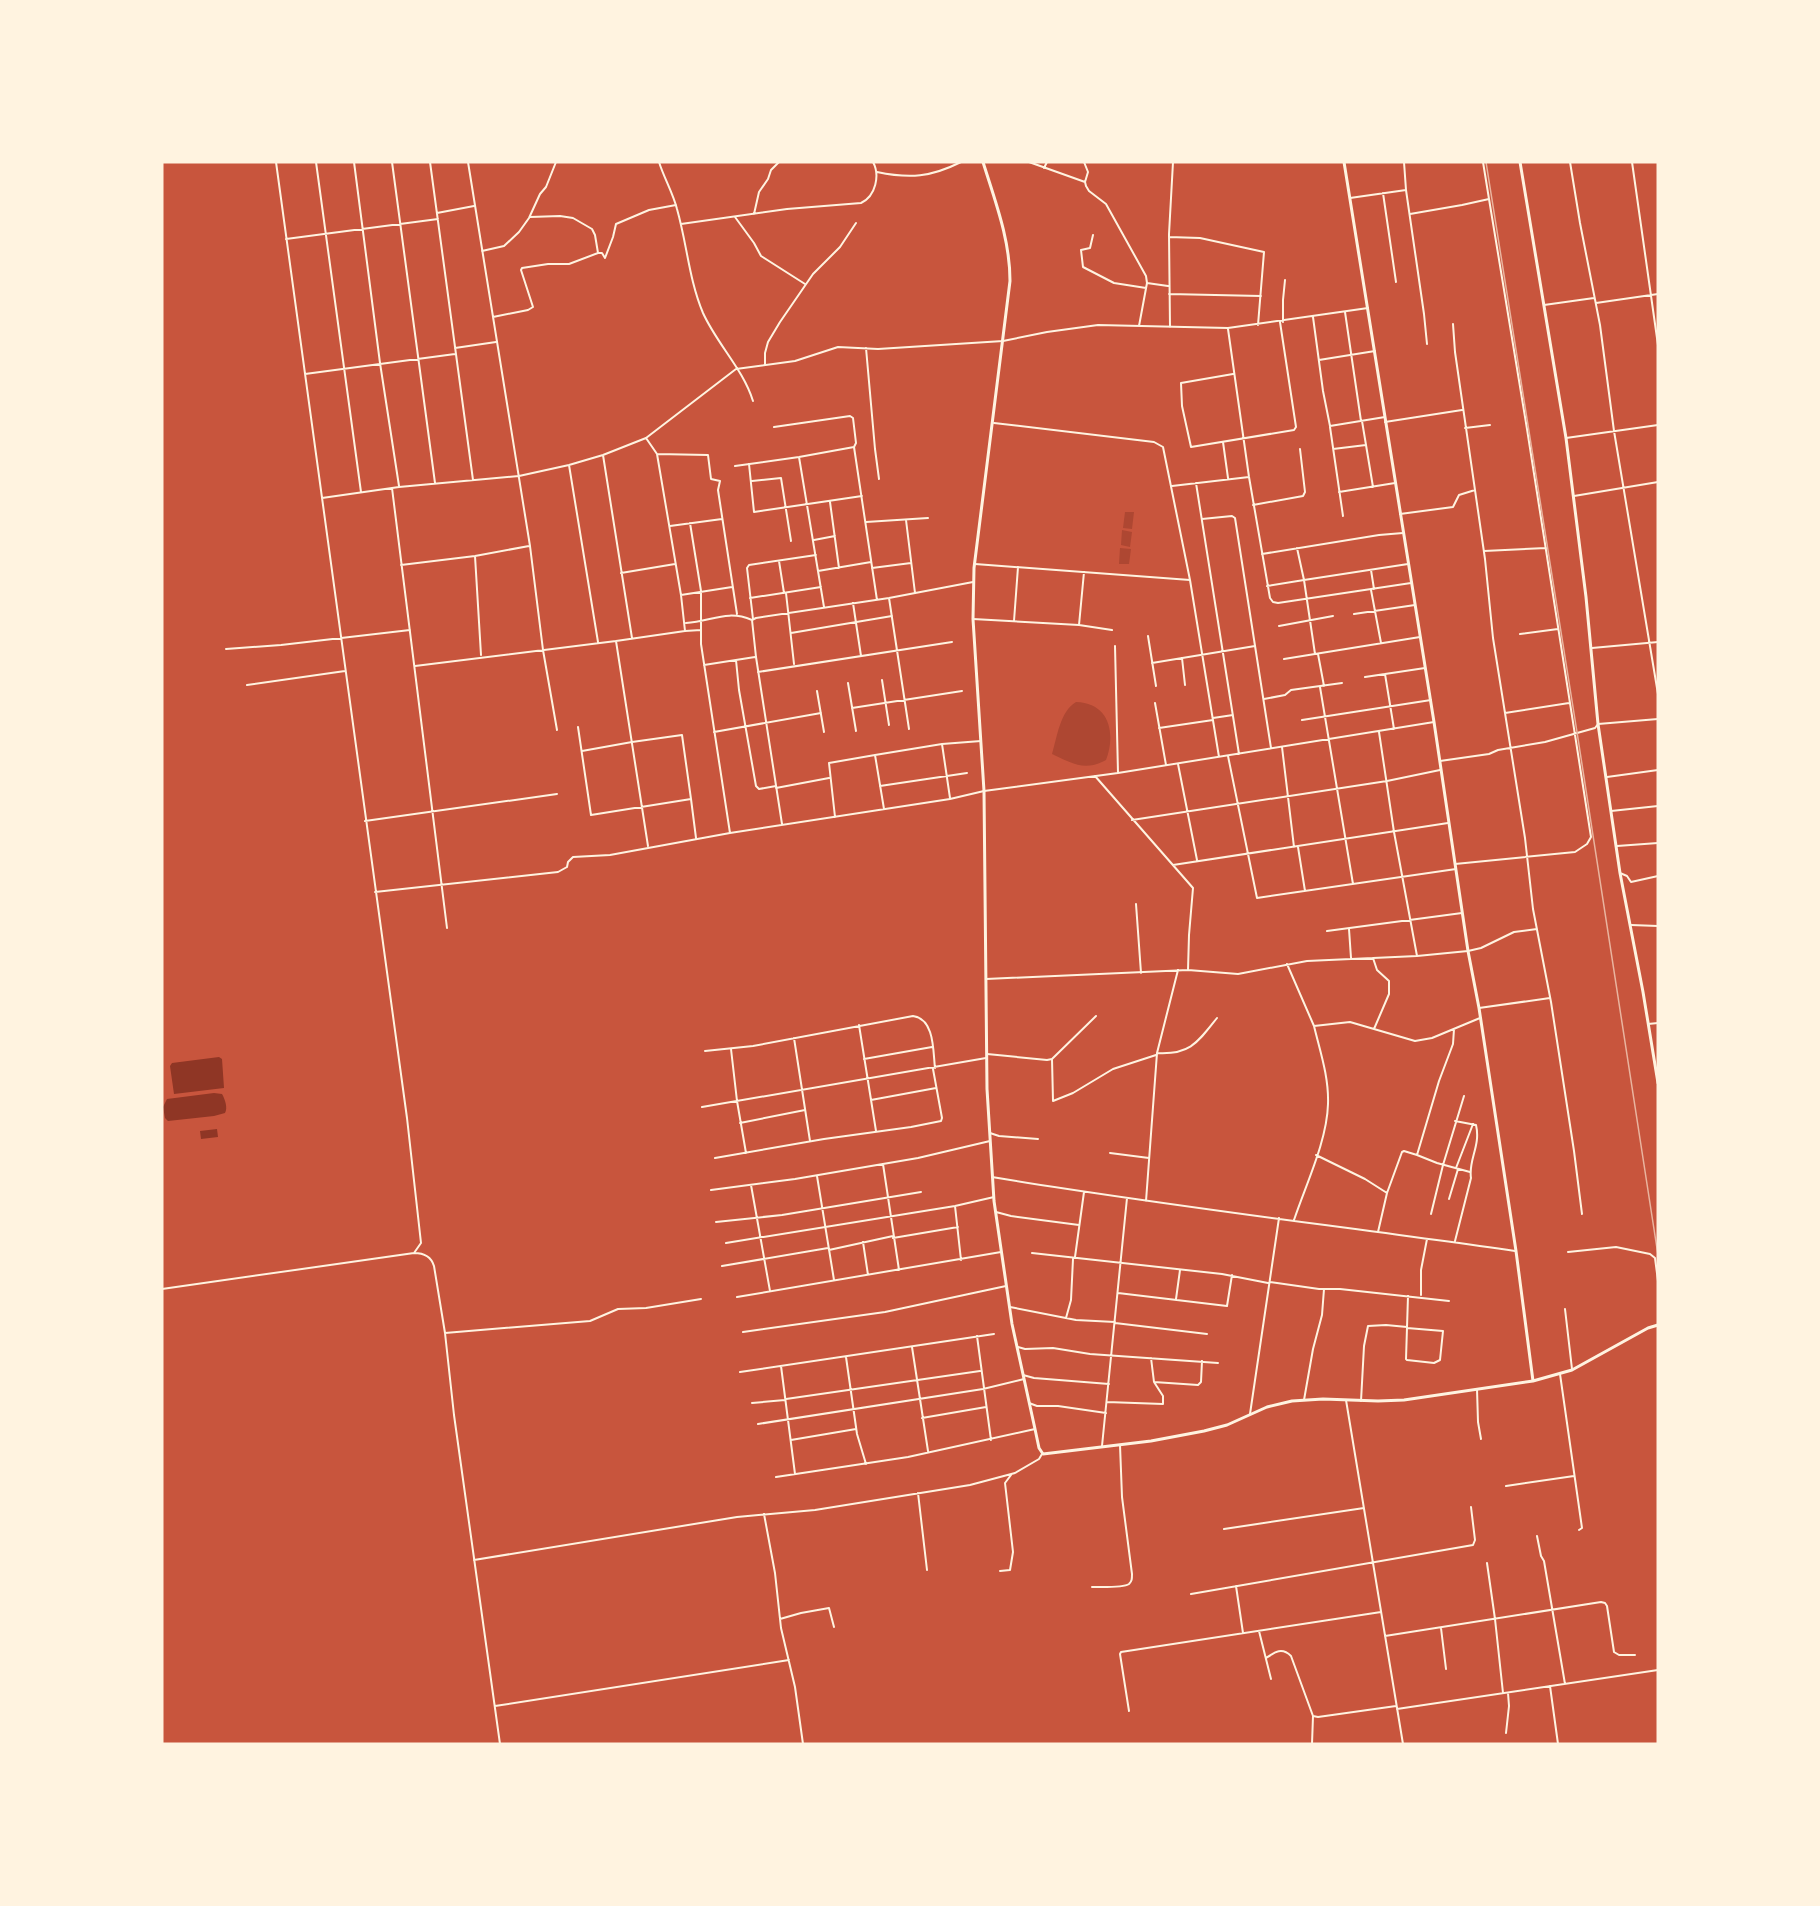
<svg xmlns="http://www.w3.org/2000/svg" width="1820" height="1906" viewBox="0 0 1820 1906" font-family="Spectral,serif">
	<rect width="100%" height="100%" fill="#c8553d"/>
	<path fill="#ae4732" d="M1125,512H1134L1132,529L1123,528Z
		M1122,530L1132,532L1130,547L1121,545Z
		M1120,548L1131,549L1129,564H1119Z
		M1076,702C1110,703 1116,734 1106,760C1084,772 1072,763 1052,754C1057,738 1060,711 1076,702Z"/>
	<path fill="#8f3625" d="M219,1057L222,1059L224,1088L174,1094L170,1066L172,1063Z
		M214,1093L222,1094C225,1099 228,1108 225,1113L214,1116L168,1121L165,1118L163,1107L167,1099Z
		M217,1129L218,1137L201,1139L200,1131Z"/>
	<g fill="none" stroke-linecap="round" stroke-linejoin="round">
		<path stroke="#fff3e0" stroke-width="2" d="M316,162L361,492
			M354,162L380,363L399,486
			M392,162L435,483
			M430,162L473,480
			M468,162L530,546L543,650L557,730
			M659,162C664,178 673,193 677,209C687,244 689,280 703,313C717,344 743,369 753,401
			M1029,162L1085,182
			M1084,162L1088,172L1085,182L1086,186L1089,191L1106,204L1146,276L1147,283L1139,326
			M1404,162L1406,190L1424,314L1427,344
			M1483,162L1489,199
			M1570,162L1580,223L1600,325L1614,431L1658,694
			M1632,162L1658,345
			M1044,168L1047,162
			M877,172C910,179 931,177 961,162
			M1383,193L1396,282
			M1350,198L1406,190
			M437,213L474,206
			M754,214L759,192L768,179L771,170L779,162
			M1410,214L1462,205L1489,199L1527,429L1591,837L1587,844L1575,852L1455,864
			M530,217L560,216L573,218L592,229L595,235L598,253
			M735,217L754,243L761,256L805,284
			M681,224L787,209L861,203C876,196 880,175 873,162
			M1093,235L1090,248L1081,250L1083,267L1114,283L1146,288
			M1169,237L1200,238L1264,252L1258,325
			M286,239L438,219
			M482,251L504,246L519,232L529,218L540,194L546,187L556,162
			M1147,283L1168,286
			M1169,294L1261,296
			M1596,303L1658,294
			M1544,305L1594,298
			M1345,312L1361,421
			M493,317L528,310L533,307L521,270L522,268L548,264H569L598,253H602L605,258L613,237L616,224L649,210L676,205
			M1313,317L1323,391L1330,426L1385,417
			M1283,322V300L1285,280
			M1453,324L1455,352L1485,559L1493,638L1525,838L1533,909L1551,1002L1574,1151L1582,1214
			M1170,327L1169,234L1173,162
			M1228,329L1249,477L1270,598L1273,602L1278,603L1411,583
			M455,348L496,342
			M866,348L875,449L879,479
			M1319,360L1375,351
			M765,364V353L768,342L780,322L813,274L840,247L856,223
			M305,374L455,354
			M1233,374L1181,383L1182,406L1191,447L1294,430L1296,427L1280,322
			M1362,421L1373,487
			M1385,422L1462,410
			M994,423L1154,442L1163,447L1190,580L1219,757
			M1330,427L1343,516
			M1465,428L1490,425
			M646,438L657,454L681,595L685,631
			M1566,438L1658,425
			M1223,442L1228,478
			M854,447L877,600
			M1333,449L1366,445
			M657,454L708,455L711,479L720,481L718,490L737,614
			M603,455L632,638
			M799,457L824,607
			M749,464L754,512L862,496
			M569,465L598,642
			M735,466L799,457L854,447L856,443L853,418L850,416L774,427
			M752,481L781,478L791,541
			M1196,483L1239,754
			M1172,486L1249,477
			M392,488L447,928
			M1339,492L1395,483
			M1574,496L1658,482
			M322,498L399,487L519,476L569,465L603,455L646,438L736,369L795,361L838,347L878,349L1003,341L1047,332L1098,325L1228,328L1368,308
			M830,502L839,568
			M1253,505L1303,496L1305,492L1300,449
			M1400,514L1453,507L1459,495L1475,490
			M1202,519L1232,516L1235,518L1271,748
			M906,520L915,593
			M866,522L928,518
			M690,523L701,591V644L730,833
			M670,526L722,519
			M814,540L835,536
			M1484,551L1546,548
			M1262,554L1379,535L1403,533
			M475,556L481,655
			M779,561L784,593
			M975,564L1190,580
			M401,565L475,556L529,546
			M872,568L911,563
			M1371,570L1374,589
			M818,571L871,562
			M621,573L675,564
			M1267,586L1304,580L1297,548
			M1371,590L1381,643
			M786,593L794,664
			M681,595L732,587
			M750,598L821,587
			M889,598L909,729
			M853,603L861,656
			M1354,614L1415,605
			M753,619L747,568L749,565L816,555
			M973,619L1079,625L1112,630
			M1014,621L1018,567
			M686,623C711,622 726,609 752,620
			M1079,625L1084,572
			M1279,626L1333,616
			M791,633L892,616
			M1520,634L1558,629
			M1148,636L1156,686
			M616,641L648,846
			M1115,646L1118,773
			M1592,648L1658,642
			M226,649L281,645L410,630
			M1315,654L1304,580L1408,564
			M1318,654L1324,686
			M1182,658L1185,685
			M1284,659L1420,637
			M736,660L739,690L756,786L759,789L776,786
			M1152,663L1255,646
			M704,665L755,657
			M415,666L616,641L685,631L701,630
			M758,672L952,642
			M1385,674L1394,729
			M1365,677L1425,668
			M882,680L889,725
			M848,683L856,731
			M247,685L345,671
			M1320,687L1353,884
			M817,691L824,732
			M1264,699L1285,695L1291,690L1342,683
			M1155,703L1166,765
			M852,708L962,691
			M1505,713L1569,703
			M1213,718L1233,715
			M1302,720L1431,700
			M578,727L591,815L691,799L682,735L632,742L582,751
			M1159,728L1213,720
			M714,732L821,713
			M1379,732L1394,832L1417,956
			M942,744L950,798
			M1282,747L1294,847
			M1228,756L1257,898L1456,869
			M1440,761L1489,754L1498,750L1545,742L1595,728L1598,724L1658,719
			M1178,764L1197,860
			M1095,776L1193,888L1189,935L1188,970
			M1607,777L1658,770
			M880,786L967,773
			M776,788L829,778
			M691,799L696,838
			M884,809L875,755L942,744L981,741
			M1611,811L1658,806
			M835,817L829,763L875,755
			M1132,820L1387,781L1440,770
			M365,821L557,794
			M782,824L756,657L752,620L756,618L889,598L973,582
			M1617,846L1658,843
			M1298,847L1305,891
			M1173,865L1448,823
			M1620,873L1627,876L1631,882L1658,876
			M375,892L558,872L567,867L568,862L573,857L610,855L730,833L950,799L984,791L1118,773L1434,722
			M1136,904L1141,973
			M1631,925L1658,926
			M1349,929L1351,958
			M1327,931L1462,913
			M1373,958L1377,970L1389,981V994L1374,1029
			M1287,964L1314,1026L1350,1022L1415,1041L1432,1038L1480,1018
			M986,979L1188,970L1238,974L1307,961L1417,956L1468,951L1481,948L1514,932L1537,929
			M1479,1008L1550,998
			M1648,1024L1658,1023
			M859,1025L876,1131
			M794,1038L810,1141
			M731,1049L737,1101L746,1153
			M705,1051L753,1046L913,1016C935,1019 933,1052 935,1068
			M1157,1053C1190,1055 1198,1042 1217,1018
			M987,1054L1047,1060L1052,1059L1096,1016
			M864,1059L932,1047
			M1052,1059L1053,1101L1073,1093L1113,1069L1156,1055
			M871,1100L936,1088
			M702,1107C796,1091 891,1075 986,1058
			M1455,1121L1476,1125C1481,1146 1468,1160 1471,1178L1455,1241
			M740,1123L805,1110
			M990,1133L999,1136L1038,1139
			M1110,1153L1149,1158
			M1316,1155L1365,1179L1387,1193L1378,1232
			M1417,1155L1437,1163L1470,1172
			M715,1158L824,1139L911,1127L941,1121L942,1118L933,1069
			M883,1164L899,1270
			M1456,1168L1473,1124
			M817,1176L834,1280
			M992,1177C1166,1206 1341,1226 1515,1251
			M751,1185L770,1291
			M711,1190L795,1179L918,1158L990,1141
			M1387,1193L1402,1152L1404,1151L1417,1155L1439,1081L1453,1044L1454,1029
			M1449,1199L1458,1169
			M1146,1201L1157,1053L1178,970
			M955,1206L961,1260
			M996,1212L1011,1216L1079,1225
			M1431,1214L1443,1165L1464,1096
			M1294,1220C1306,1184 1327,1141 1328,1104C1329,1077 1320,1051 1314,1026
			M716,1222L782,1215L921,1192
			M893,1238L958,1227
			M863,1242L868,1275
			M726,1243L955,1206L994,1197
			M829,1250L893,1236
			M1568,1252L1616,1247L1650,1254L1655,1258L1658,1281
			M414,1253C424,1253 431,1256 434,1266L445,1333L454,1415L500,1744
			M1032,1253L1222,1274L1268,1283
			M1075,1257L1084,1192
			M722,1266L828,1248
			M1270,1282L1319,1289H1340L1449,1301
			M162,1289L414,1253L421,1243L407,1118L276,162
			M1118,1293L1227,1306L1232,1275
			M1421,1295V1270L1427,1239
			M737,1297L1001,1252
			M1176,1299L1180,1270
			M1010,1307L1076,1320L1115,1322
			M1565,1309L1572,1369
			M1066,1318L1071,1300L1073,1259
			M1115,1323L1207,1334
			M1407,1328L1443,1331L1440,1360L1434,1363L1407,1360L1406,1359L1408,1296
			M743,1332L885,1312L1006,1286
			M445,1333L590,1321L618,1309L646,1308L701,1299
			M977,1336L991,1440
			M912,1347L928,1451
			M1018,1347L1025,1349L1053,1348L1090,1354L1218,1363
			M846,1357L857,1434L866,1464
			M781,1366L795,1474
			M740,1372L994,1334
			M1560,1374L1582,1528L1579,1530
			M1023,1375L1034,1378L1109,1384
			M1154,1382L1198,1385L1201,1382L1202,1361
			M1477,1389L1478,1422L1481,1439
			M786,1399L980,1371
			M1304,1400L1313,1349L1322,1315L1324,1289
			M1346,1400L1403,1744
			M1361,1401L1364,1346L1368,1326L1386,1325L1407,1327
			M1107,1402L1163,1404V1396L1154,1382L1151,1358
			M752,1403L785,1400
			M1029,1403L1037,1406H1058L1106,1413
			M1250,1414L1279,1218
			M922,1418L986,1407
			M758,1424L983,1389L1024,1379
			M791,1440L856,1429
			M1102,1446L1127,1198
			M776,1477L908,1457L1035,1429
			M1506,1486L1574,1476
			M918,1493L927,1570
			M764,1514L775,1573L781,1628L795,1687L803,1744
			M1224,1529L1364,1508
			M1537,1536L1541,1556L1544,1561L1565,1684
			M474,1560L737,1517L815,1510L970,1485L1015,1473L1039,1459L1042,1454
			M1487,1563L1495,1619L1503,1693
			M1000,1571L1010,1570L1013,1552L1005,1483L1011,1475
			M1236,1586L1243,1633
			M1092,1587C1100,1587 1123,1588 1129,1584C1132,1581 1132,1579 1132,1574L1122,1497L1120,1445
			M1191,1594L1473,1545L1475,1540L1471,1507
			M780,1619L801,1613L829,1608L834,1627
			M1441,1628L1446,1669
			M1259,1631L1271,1679
			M1385,1636L1601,1602L1605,1603L1607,1606L1614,1652L1619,1655H1635
			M1266,1658C1275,1652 1282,1647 1291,1656L1313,1716L1312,1744
			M1550,1686L1558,1744
			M495,1706L789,1660
			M1397,1709L1658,1670
			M1129,1711L1120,1654L1121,1652L1381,1612
			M1313,1716L1318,1717L1396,1706
			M1506,1733L1509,1706L1508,1693"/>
		<path stroke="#fff3e0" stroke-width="3" d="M983,162C995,201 1010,239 1010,281L974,568L973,619L984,791L987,1089L994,1201L1012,1324L1035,1429L1039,1448L1043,1454L1151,1441L1204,1431L1227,1425L1267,1407L1292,1401L1323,1399L1378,1401L1404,1400L1533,1381L1572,1370L1648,1328L1658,1325
			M1344,162L1434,722L1468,951L1479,1008L1516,1251L1533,1381
			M1520,162L1566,438L1586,597L1598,724L1620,873L1643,992L1658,1083"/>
		<path stroke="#e9b49f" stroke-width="1.5" d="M1486,162L1577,732L1658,1255"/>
	</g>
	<rect width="1820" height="1906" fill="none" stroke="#fff3e0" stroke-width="327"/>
</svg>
